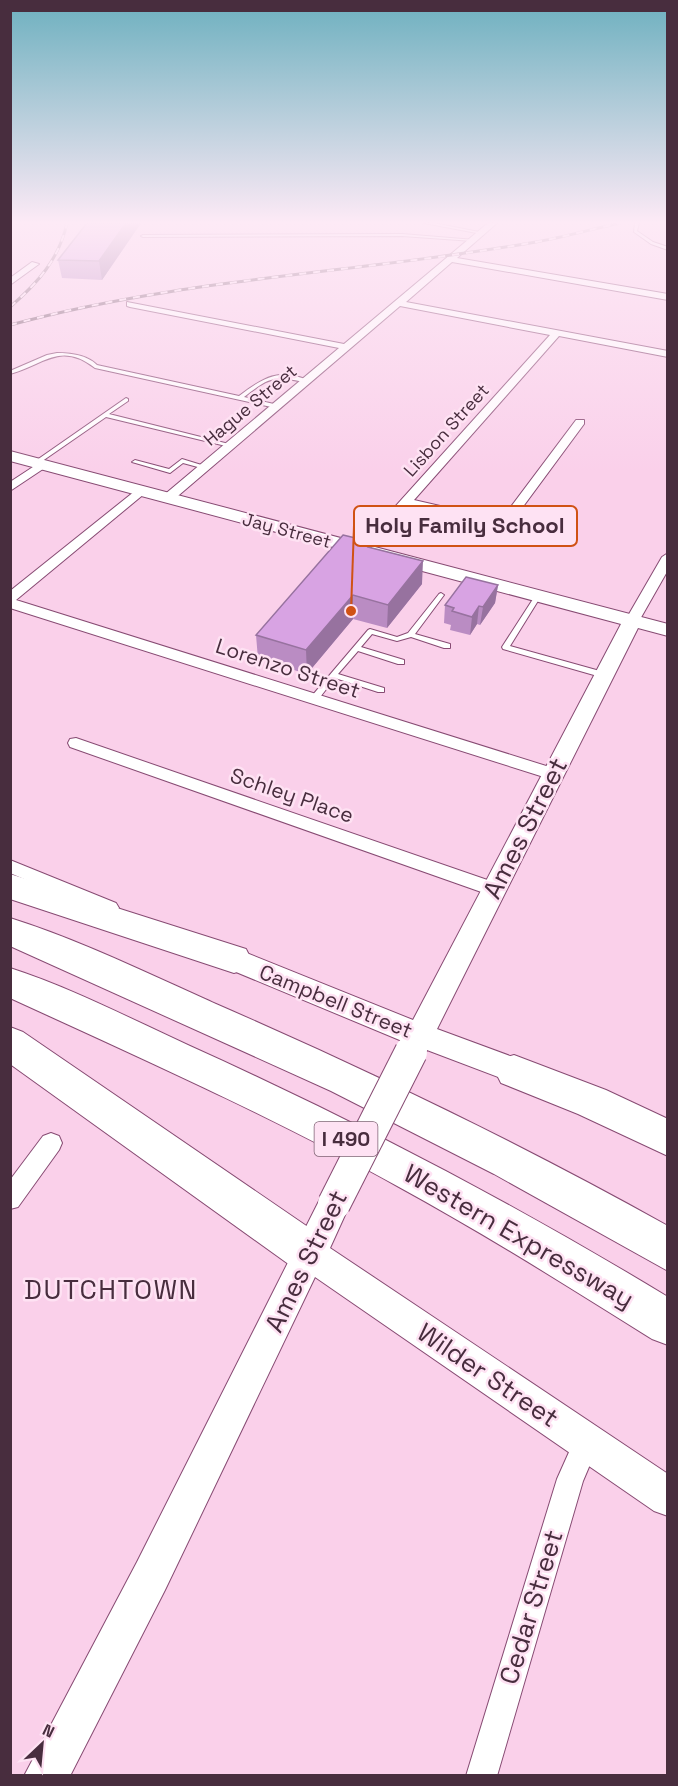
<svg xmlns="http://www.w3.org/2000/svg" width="678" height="1786" viewBox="0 0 678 1786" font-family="'Space Grotesk',sans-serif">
	<rect width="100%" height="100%" fill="#fad0ea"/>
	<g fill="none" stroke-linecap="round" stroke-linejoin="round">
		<g stroke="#874b73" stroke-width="2">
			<path id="lane" d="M424,223H434L484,233L482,234Z
				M635,223H639L637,231L653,242L668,247V250L651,244L634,232Z
				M402,234L475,240L473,241L402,236L143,237L141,236L143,235Z
				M57,353C71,353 87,355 97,365L239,396C263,378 279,367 310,381L307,383C274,375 270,377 244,397L278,405L279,406L276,408L95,368C60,341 44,365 10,374V371L47,355Z
				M126,398L128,399V401L109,414L233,445L230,447L106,417L38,464H34V462Z
				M182,459L208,467L205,469L183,463L170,473L132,462L135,460L169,469Z
				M441,593L444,595L415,634L450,644V648H444L411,637L397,641L372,634L361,647L404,660V664H398L358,651L338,674L384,688V692H378L335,678L317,701H311V697L368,630L370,629L397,637L408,633L439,594Z
				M538,594L541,596L510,646L607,673V677H601L503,649L502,647L535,596Z"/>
		</g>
		<g stroke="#874b73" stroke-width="2">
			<path id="street" d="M488,223H497L457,258L668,294V300L452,262L406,302L668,351V357L559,336L414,500L501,520L576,420H584V424L508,527L408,506L367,553H357L356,550L550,335L400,306L172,501H164V495L339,348L130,307L127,306V302L344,344Z
				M32,262L39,264L10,285V278Z
				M39,463L49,465L10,491V482Z
				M140,487L144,488V494L16,600L559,770L561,774L559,778H547L10,608V591Z
				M668,553V570L639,621L637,624H627L625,621L662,557Z
				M76,738L499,884L502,889L499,894H487L70,747L68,743L70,739Z
				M10,860L116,903L119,908L116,913H104L10,873Z
				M51,1133L59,1136L62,1143L59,1150L18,1207L10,1209V1180L43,1136Z
				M587,1428L596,1432L600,1441L583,1481L497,1776H466L557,1479L578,1432Z"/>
		</g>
		<g stroke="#874b73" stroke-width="2">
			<path id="secondary" d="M10,451L668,624V636L638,628L437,1029L540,1067L545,1076L540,1085L530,1089L427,1050L421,1061L411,1064L401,1061L397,1052L402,1041L224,967L221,959L224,951L234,948L413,1020L621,624L10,461Z
				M334,1189L345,1193L350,1204L330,1248L668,1474V1516L654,1511L315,1277L165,1590L70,1776H24L137,1562L323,1193Z"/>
		</g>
		<g stroke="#874b73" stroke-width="2">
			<path id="highway" d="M10,874L246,949L251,959L246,969L234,973L10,899Z
				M10,918C80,940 149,974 216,1004C370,1071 521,1144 668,1226V1271L494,1174L331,1091L10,946Z
				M10,968C72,988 131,1019 190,1046C354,1120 513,1203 668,1297V1345L652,1339C569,1287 485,1234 399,1187C273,1117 141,1058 10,998Z
				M10,1027L23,1032L324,1238L330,1253L324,1268L309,1274L294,1268L10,1064Z
				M514,1055L606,1090L668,1119V1156L578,1114L501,1083L495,1071L501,1059Z"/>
		</g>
		<use href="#lane" fill="#fff" fill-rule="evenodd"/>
		<use href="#street" fill="#fff" fill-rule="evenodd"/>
		<use href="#secondary" fill="#fff" fill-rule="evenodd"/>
		<use href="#highway" fill="#fff" fill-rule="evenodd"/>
		<g stroke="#7d5d71" stroke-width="3">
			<path id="rail" d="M10,307C38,283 59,259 67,223
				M10,325C182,278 360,273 536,242C564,237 592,229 620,223"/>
		</g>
		<use href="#rail" stroke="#fee2f3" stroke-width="2" stroke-dasharray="7" stroke-linecap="butt"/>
		<g stroke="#874b73" stroke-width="34" stroke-linecap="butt">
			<path id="secondary-bridge" d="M334,1204L411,1052"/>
		</g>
		<use href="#secondary-bridge" stroke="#fff" stroke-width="32"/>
	</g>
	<path fill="#ba8cc3" d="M141,223L102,280L62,278L58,260Z
		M372,542V548L422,584L387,628L353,619L307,674L258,659L256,635Z
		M498,585L495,603L480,625L477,624L470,635L450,630L451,625L444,623L445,605Z"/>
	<path fill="#97729f" d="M126,223H141L102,280L99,261Z
		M423,561L422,584L387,628L388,605Z
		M498,585L495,603L480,625L483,607Z
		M353,595V619L307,674L306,650Z
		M479,606L477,624L470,635L472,617Z"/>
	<path fill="#d8a3e3" stroke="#97729f" stroke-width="1.5" d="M87,223H126L99,261L58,260Z
		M343,535L372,542L368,547L423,561L388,605L353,595L306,650L256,635Z
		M466,577L498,585L483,607L479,606L472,617L452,611L454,608L445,605Z"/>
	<linearGradient id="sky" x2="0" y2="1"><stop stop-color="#6db0bf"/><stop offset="0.47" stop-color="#fdeaf6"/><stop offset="1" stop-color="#fdeaf6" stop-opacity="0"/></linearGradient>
	<rect width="678" height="473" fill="url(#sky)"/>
	<g text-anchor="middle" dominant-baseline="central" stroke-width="5" stroke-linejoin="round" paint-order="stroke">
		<g font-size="18" fill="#482d3e" stroke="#fee2f3">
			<text transform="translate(250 405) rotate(-40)">Hague Street</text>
			<text transform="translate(446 430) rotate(-48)">Lisbon Street</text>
			<text transform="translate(287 530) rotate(15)">Jay Street</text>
		</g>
		<rect fill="#fee2f3" stroke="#7f6374" stroke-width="1.5" x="314.5" y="1122" width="63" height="34" rx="4.5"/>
		<g font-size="20" font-weight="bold" fill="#482d3e">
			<text x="346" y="1139">I 490</text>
		</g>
		<g font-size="21" fill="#482d3e" stroke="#fee2f3">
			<text transform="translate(288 668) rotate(18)">Lorenzo Street</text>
			<text transform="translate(292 795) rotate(19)">Schley Place</text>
			<text transform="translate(336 1001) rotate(22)">Campbell Street</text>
		</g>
		<g font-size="26" fill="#482d3e" stroke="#fee2f3">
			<text transform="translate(525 828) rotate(-63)">Ames Street</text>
			<text transform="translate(519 1236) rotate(30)">Western Expressway</text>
			<text transform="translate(306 1261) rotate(-64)">Ames Street</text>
			<text transform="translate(488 1375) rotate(34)">Wilder Street</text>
			<text transform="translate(531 1607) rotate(-73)">Cedar Street</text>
		</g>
		<g font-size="27" letter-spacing="1.5" fill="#482d3e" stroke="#fee2f3">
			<text x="111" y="1289">DUTCHTOWN</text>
		</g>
	</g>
	<path fill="none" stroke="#d05214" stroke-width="2" d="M351 611L354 526"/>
	<circle fill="#d05214" stroke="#fee2f3" stroke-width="2" cx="351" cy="611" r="6"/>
	<rect fill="#fee2f3" stroke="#d05214" stroke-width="2" x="354" y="506" width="223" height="40" rx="6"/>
	<g font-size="22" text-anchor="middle" font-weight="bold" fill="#482d3e">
		<text x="465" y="533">Holy Family School</text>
	</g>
	<rect width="678" height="1786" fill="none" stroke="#482d3e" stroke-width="24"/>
	<g transform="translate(42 1744) rotate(26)" stroke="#fee2f3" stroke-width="4.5" paint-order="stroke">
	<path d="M0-4.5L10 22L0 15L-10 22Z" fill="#482d3e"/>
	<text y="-9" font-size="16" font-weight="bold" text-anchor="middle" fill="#482d3e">N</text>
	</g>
</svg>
